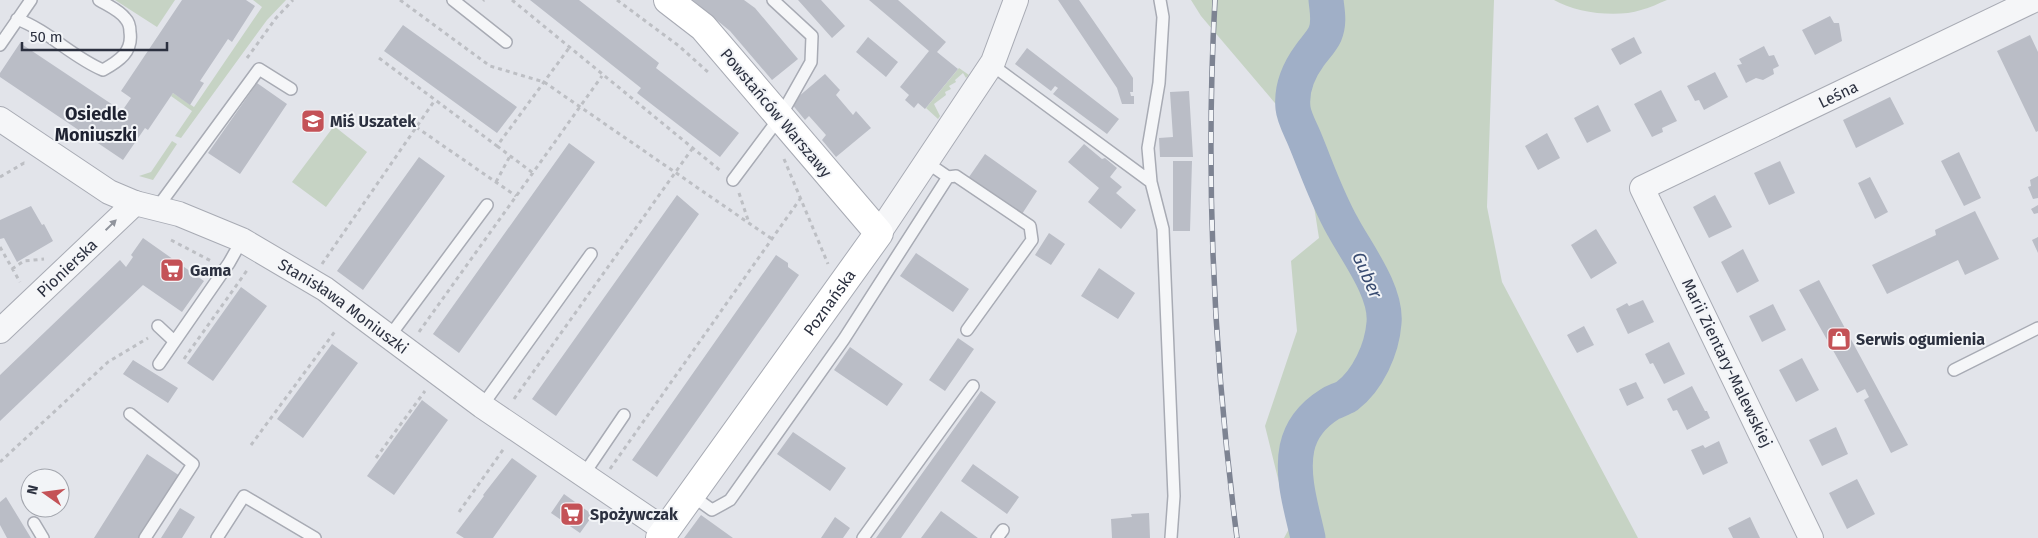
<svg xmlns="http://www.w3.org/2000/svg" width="2038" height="538" viewBox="0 0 2038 538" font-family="'Fira Sans',sans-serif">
	<rect width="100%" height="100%" fill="#e2e4ea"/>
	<path fill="#c6d3c4" d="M115,0H175L157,27Z
		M253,0H286L267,20L181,138L175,136L192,111L171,96L173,93L194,107L262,7Z
		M1191,0H1494L1487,207L1502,282L1638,538H1284L1290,527L1265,426L1297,331L1291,261L1319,238L1303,136L1201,16Z
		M1554,0H1667C1659,3 1650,8 1641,10C1617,18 1576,13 1554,0Z
		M959,68L969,75L966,78L963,73L955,80L956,82L949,86L951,89L945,92L946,95L934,104L940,116L938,119L926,108Z
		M334,126L367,152L326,207L292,182Z
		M172,141L177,144L153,180L139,176L151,172Z"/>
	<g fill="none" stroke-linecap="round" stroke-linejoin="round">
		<path stroke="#a0afc7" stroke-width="5.5" d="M1295,519H1304"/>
		<path stroke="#a0afc7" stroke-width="35" d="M1308,538C1302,510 1291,477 1297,448C1301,429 1314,414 1330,404C1335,401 1342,399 1347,396C1368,380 1382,349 1384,323C1387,292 1357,253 1343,227C1327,199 1317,169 1305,140C1301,130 1294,118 1293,108C1291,89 1299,70 1310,55C1315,48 1322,41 1325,34C1330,22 1327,11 1326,0"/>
	</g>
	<path fill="#babdc6" d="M182,0H246L255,6L232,42L228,39L200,81L204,83L190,105L173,93L148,130L145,128L123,160L0,77V73L20,43L122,111L131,98L121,91Z
		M530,0H579L659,63L656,68L739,133L720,157L637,93L641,88Z
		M692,0H744L755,8L798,59L772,80L730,31Z
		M798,0H821L845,26L832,38Z
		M869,0H898L946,42L937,52L958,69L925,109L918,103L914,108L905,100L909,95L900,87L929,51Z
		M1058,0H1079L1133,78V92H1130L1131,96H1134V104H1122L1117,88Z
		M1830,16L1834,23H1839L1842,41L1815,55L1802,30Z
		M403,25L517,107L497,133L384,51Z
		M2030,35L2038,52V131L2036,132L1997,51Z
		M868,37L898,62L886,77L856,52Z
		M1634,37L1642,53L1620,65L1611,49Z
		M1764,46L1769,56L1774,55L1779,66L1773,69L1774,74L1763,80L1756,78L1746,83L1737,65L1742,64L1739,59Z
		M1027,48L1119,119L1107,134L1053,94L1058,88L1055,86L1051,91L1015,64Z
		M1715,72L1728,97L1704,110L1699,100L1695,101L1687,86Z
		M825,74L840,90L836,95L853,115L856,111L871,128L836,157L822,140L826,135L809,116L805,120L791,103Z
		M257,83L287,104L240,174L208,153Z
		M1661,90L1677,121L1662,128L1663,132L1652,137L1634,104Z
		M1189,91L1193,157H1160L1159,138L1173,137L1170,92Z
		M1890,97L1904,124L1856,148L1843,120Z
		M1598,105L1611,131L1587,143L1574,118Z
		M1547,133L1560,158L1538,170L1525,146Z
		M569,143L595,162L459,353L433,334Z
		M1084,144L1102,159L1105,158L1117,168L1110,177L1122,187L1116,193L1136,210L1121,229L1088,202L1099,188L1068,162Z
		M1959,152L1981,198L1964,206L1941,161Z
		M985,154L1037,191L1022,214L969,177Z
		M419,157L445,176L363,290L337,271Z
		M1173,161H1192L1190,231H1173Z
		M1780,161L1795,193L1769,205L1754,173Z
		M2038,176V198L2033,199L2028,187L2031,186L2030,180Z
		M1870,177L1888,212L1875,219L1858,183Z
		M677,195L699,214L556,416L532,399Z
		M1715,195L1732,227L1709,238L1693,207Z
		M2038,205V213L2034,214L2031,209Z
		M31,206L42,225L44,224L53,241L17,262L4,238L0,239V220Z
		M1975,211L1999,259L1965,275L1958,260L1887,294L1872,265L1936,235L1935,230Z
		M1596,229L1617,263L1591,279L1571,245Z
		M1049,233L1065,244L1051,265L1035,255Z
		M2038,237V253L2032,240Z
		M143,238L204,281L182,312L143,285L0,421V375L120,260L126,267L133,257L131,255Z
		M1743,249L1759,281L1737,293L1721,262Z
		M916,253L969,289L953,312L900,276Z
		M776,255L788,263V267L799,275L657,477L632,460Z
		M1099,268L1135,293L1118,319L1081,296Z
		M1819,280L1908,445L1891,453L1864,400L1869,397L1865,389L1857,393L1799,290Z
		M241,287L267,306L213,381L187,363Z
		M1643,300L1654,322L1628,334L1616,309L1627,303L1629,306Z
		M1773,304L1786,330L1762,342L1749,316Z
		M1584,326L1594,345L1577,353L1567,335Z
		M958,338L974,349L945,391L929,380Z
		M1669,342L1685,374L1664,384L1653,363L1650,364L1645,354Z
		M332,344L358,363L303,438L277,419Z
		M850,347L903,384L887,406L834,370Z
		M1802,358L1819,390L1796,402L1779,370Z
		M133,360L178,388L168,403L123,374Z
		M1636,382L1644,398L1627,406L1619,389Z
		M1692,386L1705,411H1707L1710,418L1687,430L1677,410L1673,411L1667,399Z
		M981,391L996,402L901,538H876Z
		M422,400L448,420L394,495L367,476Z
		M1836,427L1848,454L1822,466L1809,440Z
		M793,432L846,468L830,491L777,454Z
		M1719,441L1728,463L1703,475L1691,450L1703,445L1705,448Z
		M147,454L180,476L140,538H94Z
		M512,458L537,476L493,538H464L456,533L484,496L483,495Z
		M973,464L1019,497L1007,514L961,481Z
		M1857,479L1875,514L1847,529L1829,493Z
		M564,494L593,515L580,533L551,513Z
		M6,497L31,538H7L0,525V502Z
		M180,508L195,517L182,538H161Z
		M941,511L978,538H921Z
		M1149,513L1150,538H1112L1111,519L1132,517L1131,514Z
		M701,515L733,538H684Z
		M835,517L850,528L843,538H821Z
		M1750,517L1760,538H1733L1728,528Z"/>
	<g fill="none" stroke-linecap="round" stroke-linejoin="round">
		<g stroke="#a8abb4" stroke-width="14">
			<path id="lane" d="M453,0L506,42
				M1160,0L1163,17L1159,83L1148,148L1151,182L1163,229L1174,496L1171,538
				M17,19C49,31 72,57 103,70C119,61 133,52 130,32C130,26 129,22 125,18C119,10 107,5 99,0
				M0,45L31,0
				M992,65L1151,182
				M926,162L948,177L956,176L1030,226L1032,240L967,330
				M733,180L780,117L811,62L812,36L773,0
				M157,208L259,69L291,89
				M158,326L174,341
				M389,337L487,205
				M159,364L229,263L242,240
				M1954,370L2038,328
				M482,406L591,254
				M130,414L193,464L145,538
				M584,474L624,415
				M691,495L712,510L730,500L844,339L948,177
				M34,523L43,538
				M217,538L244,496L315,538
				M863,538L973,386
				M997,538L1003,530"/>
		</g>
		<g stroke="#a8abb4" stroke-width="26">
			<g id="street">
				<path id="s1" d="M0,119L109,192L135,203L179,214L242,240L325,289L482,406L665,530"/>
				<path d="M879,233L993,62L1016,0"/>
				<path id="s2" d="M0,331L135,203"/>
				<path id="s3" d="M1811,538L1642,188L2034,0"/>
			</g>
		</g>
		<g stroke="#a8abb4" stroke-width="30">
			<g id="secondary">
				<path id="s4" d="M660,538L879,233L703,27L668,0"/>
			</g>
		</g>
		<path stroke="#bdbfc4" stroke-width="3" stroke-dasharray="4 4" stroke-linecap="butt" d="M400,0L490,66L544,82L772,239
			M512,0L722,172
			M617,0L679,46L709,73
			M483,1L484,0
			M247,58L276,18L293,0
			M379,58L497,146L569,48
			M416,127L516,196
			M497,146L533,173
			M784,159L828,264
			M0,177L24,163L27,164
			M496,182L510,156
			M739,193L749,223
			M171,240L213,262
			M0,247L20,282
			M322,264L435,100
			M12,269L24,261L44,259
			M419,332L602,76
			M184,359L248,269
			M514,399L692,149
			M251,445L336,330
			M376,458L425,391
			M0,462L108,362L148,338
			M610,469L800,199
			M459,512L505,447"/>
		<use href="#lane" stroke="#f5f6f8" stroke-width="11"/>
		<use href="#street" stroke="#f5f6f8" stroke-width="24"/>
		<use href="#secondary" stroke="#fff" stroke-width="28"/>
		<g stroke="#7d8392" stroke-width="5.5">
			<path id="rail" d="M1215,0C1205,179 1214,360 1237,538"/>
		</g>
		<use href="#rail" stroke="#f2f4f7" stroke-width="4" stroke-dasharray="11" stroke-linecap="butt"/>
	</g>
	<defs><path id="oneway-solid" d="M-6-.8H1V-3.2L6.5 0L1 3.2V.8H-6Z" transform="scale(1.25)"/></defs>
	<use fill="#90949c" href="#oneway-solid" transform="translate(111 225) rotate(-44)"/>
	<defs>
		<g id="school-square" transform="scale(1.25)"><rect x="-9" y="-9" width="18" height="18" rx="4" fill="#c45257" stroke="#f2f4f7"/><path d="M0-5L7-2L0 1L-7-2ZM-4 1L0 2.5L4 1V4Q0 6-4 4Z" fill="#fff"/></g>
		<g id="supermarket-square" transform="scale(1.25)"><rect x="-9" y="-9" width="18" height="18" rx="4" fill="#c45257" stroke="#f2f4f7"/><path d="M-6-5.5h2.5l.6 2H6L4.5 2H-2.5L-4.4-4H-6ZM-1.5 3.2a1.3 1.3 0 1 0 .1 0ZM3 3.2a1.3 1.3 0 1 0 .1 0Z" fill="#fff"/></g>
		<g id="shop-square" transform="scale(1.25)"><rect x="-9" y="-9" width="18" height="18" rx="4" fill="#c45257" stroke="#f2f4f7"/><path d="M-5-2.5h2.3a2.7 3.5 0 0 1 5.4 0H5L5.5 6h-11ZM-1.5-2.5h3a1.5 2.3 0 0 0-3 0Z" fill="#fff"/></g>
	</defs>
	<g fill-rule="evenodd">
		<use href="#school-square" x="313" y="121"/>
		<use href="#supermarket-square" x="172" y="270"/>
		<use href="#shop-square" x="1839" y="339"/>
		<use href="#supermarket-square" x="572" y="514"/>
	</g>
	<g text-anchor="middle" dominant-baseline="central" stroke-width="4" stroke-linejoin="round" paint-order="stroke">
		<g font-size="16" fill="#2c3140" stroke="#f2f4f7">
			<text stroke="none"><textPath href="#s3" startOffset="606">Leśna</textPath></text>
			<text transform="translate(776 113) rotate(50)">Powstańców Warszawy</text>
			<text stroke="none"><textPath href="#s2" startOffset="92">Pionierska</textPath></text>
			<text stroke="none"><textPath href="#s4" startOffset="290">Poznańska</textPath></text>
			<text stroke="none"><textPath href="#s1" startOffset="394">Stanisława Moniuszki</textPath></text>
			<text transform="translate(1727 363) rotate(64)">Marii Zientary-Malewskiej</text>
		</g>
		<g font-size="16" font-weight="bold" fill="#2c3140" stroke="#f2f4f7" text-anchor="start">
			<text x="330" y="121">Miś Uszatek</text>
			<text x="190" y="270">Gama</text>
			<text x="1856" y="339">Serwis ogumienia</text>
			<text x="590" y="514">Spożywczak</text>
		</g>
		<g font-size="18" font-weight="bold" fill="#1e2231" stroke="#f2f4f7">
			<text x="96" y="114">Osiedle<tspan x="96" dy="21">Moniuszki</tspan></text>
		</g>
		<g font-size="18" font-style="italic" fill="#394c71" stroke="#f2f4f7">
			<text transform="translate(1367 275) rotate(66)">Guber</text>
		</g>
	</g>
	<g transform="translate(45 493) rotate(284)"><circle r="24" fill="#f2f4f7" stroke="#a3a6ae"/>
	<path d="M0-4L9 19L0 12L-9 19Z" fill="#c45257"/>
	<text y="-8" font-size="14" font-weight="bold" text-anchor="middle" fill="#2c3140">N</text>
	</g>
	<path d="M22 42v8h145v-8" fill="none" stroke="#2c3140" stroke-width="2.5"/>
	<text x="30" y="42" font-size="15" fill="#2c3140" stroke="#f2f4f7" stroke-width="4" paint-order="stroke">50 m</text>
</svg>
